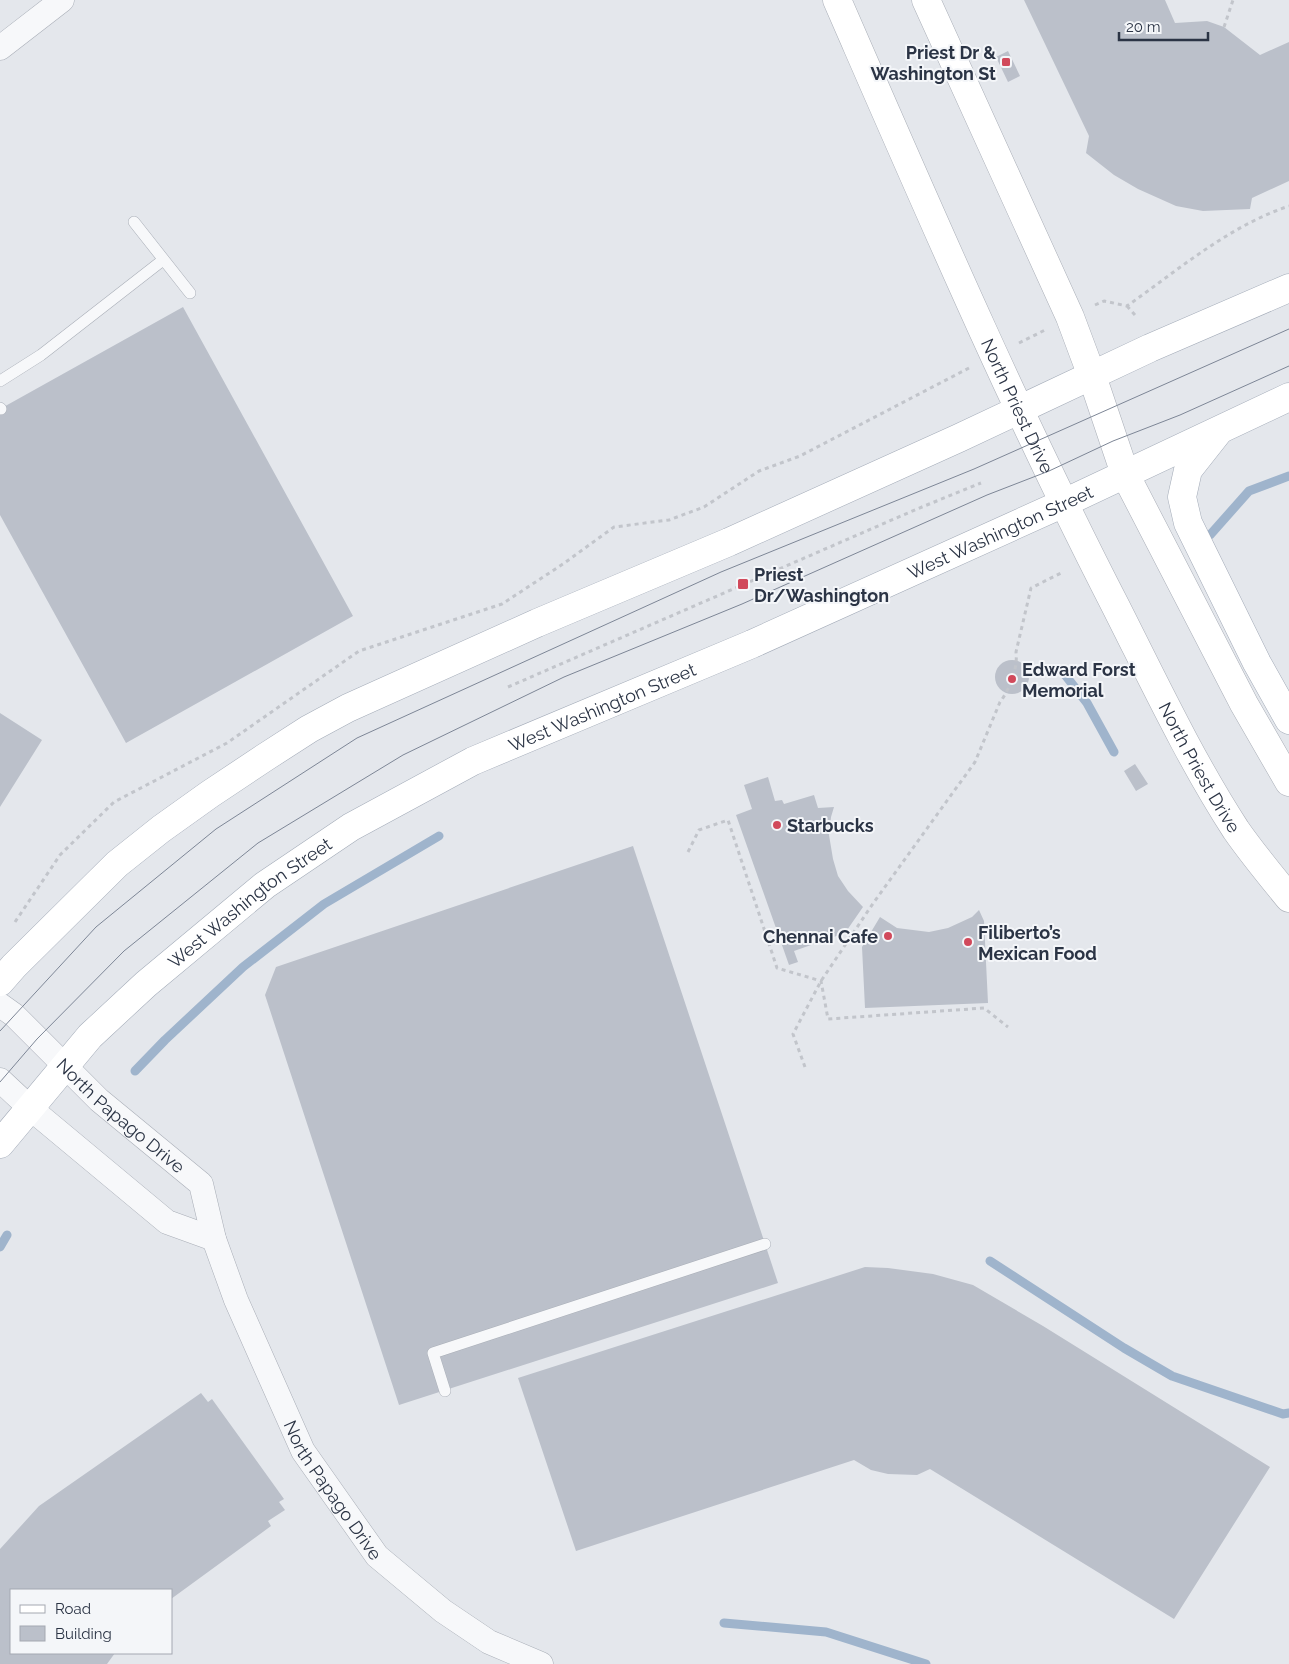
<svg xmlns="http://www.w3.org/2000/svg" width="1289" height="1664" viewBox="0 0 1289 1664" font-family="Raleway,sans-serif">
	<rect width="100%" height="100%" fill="#e4e7ec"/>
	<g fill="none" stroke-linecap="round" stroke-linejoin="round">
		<path stroke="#9fb4cc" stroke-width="9" d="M1210,535L1249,491L1289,476
			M1062,671L1087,703L1114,752
			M135,1071L165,1040L243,967L324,904L439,836
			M0,1247L7,1235
			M990,1261L1124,1348L1172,1376L1283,1414L1289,1413
			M724,1623L826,1632L926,1664"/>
	</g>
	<path fill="#bbc0ca" d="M1024,0H1165L1175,23L1207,21L1224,27L1260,55L1289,42V181L1252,198L1250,209L1203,211L1176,206L1138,189L1114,175L1086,153L1089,136Z
		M1008,51L1020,76L1008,82L996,57Z
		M183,307L353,616L126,743L0,515V409Z
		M995 677a17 17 0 1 1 34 0a17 17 0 1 1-34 0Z
		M0,713L42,740L0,807Z
		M1135,764L1148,784L1136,791L1124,771Z
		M768,777L775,801L782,800L784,804L814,795L818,808L834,807L831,817L829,835L833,859L838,876L848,891L863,907L845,933L794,951L798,962L789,965L736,815L752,809L744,785Z
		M633,846L778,1283L399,1405L265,995L276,967Z
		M979,910L984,921L988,1003L865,1008L862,947L880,917L897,928L929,932L948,928L972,917Z
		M865,1267L888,1268L933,1274L973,1285L1043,1326L1270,1467L1174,1619L930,1469L917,1475L888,1474L871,1470L854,1460L576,1551L518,1378Z
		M201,1393L208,1402L212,1399L284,1499L279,1502L285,1510L268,1521L271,1526L171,1599V1590H11V1653H115L107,1664H0V1549L39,1506Z"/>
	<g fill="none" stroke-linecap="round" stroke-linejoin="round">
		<g stroke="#a9aeb7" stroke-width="12">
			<path id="service" d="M134,222L190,293
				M0,381L41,355L163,260
				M0,408L1,409
				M445,1391L433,1353L765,1244"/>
		</g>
		<g stroke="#a9aeb7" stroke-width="25">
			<g id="minor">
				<path d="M0,48L62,0"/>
				<path id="s1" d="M0,1005L14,1015L99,1100L201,1184L214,1239L236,1300L303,1451L377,1556L443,1611L489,1642L541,1664"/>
				<path d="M0,1080L30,1108L167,1222L214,1239"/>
			</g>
		</g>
		<g stroke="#a9aeb7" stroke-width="29">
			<g id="secondary">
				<path id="s2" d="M837,0C926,204 1014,409 1116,607C1154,682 1190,759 1236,830C1252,853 1271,876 1289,898"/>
				<path d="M926,0L1070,317L1092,376L1125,474L1244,704L1289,782"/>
			</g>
		</g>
		<g stroke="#a3abb8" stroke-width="29">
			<g id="primary">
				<path d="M1218,432L1188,470L1182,497L1188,523L1257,663L1289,720"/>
				<path d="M0,982L14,966L117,864L161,829L210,794L264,758L309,729L348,708L537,623L729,542L959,438L1150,348L1289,288"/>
				<path id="s3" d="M0,1144L90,1036L146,984L265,885L351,827L473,761L752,644L1064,503L1289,397"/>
			</g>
		</g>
		<path stroke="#c2c5cb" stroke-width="3" stroke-dasharray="4 4" stroke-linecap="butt" d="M1224,27L1233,0
			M1095,305L1104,301L1127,306C1178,270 1229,226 1289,206
			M1127,306L1135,315
			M1019,343L1045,330
			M508,687L917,509L981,483
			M688,852L699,830L728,820L777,968L821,981L828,1019L984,1008L1008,1027
			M15,922L60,855L114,802L227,743L359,651L502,604L563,564L614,527L669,520L704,507L759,471L800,456L969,368
			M805,1067L793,1034L821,981L874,902L975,762L1000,702C1010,689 1018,668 1016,652L1031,588L1061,573"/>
		<use href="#service" stroke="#f7f8fa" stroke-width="11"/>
		<use href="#minor" stroke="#f7f8fa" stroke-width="24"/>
		<use href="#secondary" stroke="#fff" stroke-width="28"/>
		<use href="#primary" stroke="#fff" stroke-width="28"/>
		<path stroke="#7d8696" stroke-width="1" d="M0,1031L96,927L216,829L357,738L721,572L974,469L1289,329
			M0,1082L37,1039L124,951L258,843L403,755L564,677L742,604L987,495L1049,471L1113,441L1180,415L1289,366"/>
	</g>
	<g fill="#d1495b" stroke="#f4f6f9" stroke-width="2">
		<rect x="1001" y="57" width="10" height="10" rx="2.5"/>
		<rect x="737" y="578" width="12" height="12" rx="2.5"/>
		<circle cx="1012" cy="679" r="5"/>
		<circle cx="777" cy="825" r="5"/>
		<circle cx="888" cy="936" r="5"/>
		<circle cx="968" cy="942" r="5"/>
	</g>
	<g text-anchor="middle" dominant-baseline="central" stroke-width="4" stroke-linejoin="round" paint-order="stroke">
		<g font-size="18" font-weight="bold" fill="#2b3445" stroke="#f4f6f9" text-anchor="start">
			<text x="996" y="52" text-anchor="end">Priest Dr &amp;<tspan x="996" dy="21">Washington St</tspan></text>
			<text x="754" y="574">Priest<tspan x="754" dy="21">Dr/Washington</tspan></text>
			<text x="1022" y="669">Edward Forst<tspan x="1022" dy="21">Memorial</tspan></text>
			<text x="787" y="825">Starbucks</text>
			<text x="978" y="932">Filiberto’s<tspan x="978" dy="21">Mexican Food</tspan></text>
			<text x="878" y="936" text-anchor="end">Chennai Cafe</text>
		</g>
		<g font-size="18" fill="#2b3445" stroke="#f4f6f9">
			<text stroke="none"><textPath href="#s2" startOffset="444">North Priest Drive</textPath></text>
			<text stroke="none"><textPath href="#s3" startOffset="1189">West Washington Street</textPath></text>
			<text stroke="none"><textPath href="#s3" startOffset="754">West Washington Street</textPath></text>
			<text stroke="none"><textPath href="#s2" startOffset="849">North Priest Drive</textPath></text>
			<text stroke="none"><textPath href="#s3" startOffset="349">West Washington Street</textPath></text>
			<text stroke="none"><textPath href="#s1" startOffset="164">North Papago Drive</textPath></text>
			<text stroke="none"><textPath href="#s1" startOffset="605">North Papago Drive</textPath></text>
		</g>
	</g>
	<rect x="10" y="1589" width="162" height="65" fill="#f4f6f9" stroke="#a4a8b1"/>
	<rect x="20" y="1605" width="25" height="8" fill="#ffffff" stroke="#a4a8b1"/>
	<text x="55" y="1614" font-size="15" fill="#2b3445">Road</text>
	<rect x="20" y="1626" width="25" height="15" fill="#bbc0ca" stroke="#a4a8b1"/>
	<text x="55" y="1639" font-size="15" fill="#2b3445">Building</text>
	<path d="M1119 32v8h89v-8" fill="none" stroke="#2b3445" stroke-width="2.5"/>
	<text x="1126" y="32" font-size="15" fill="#2b3445" stroke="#f4f6f9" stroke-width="4" paint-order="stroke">20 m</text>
</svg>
